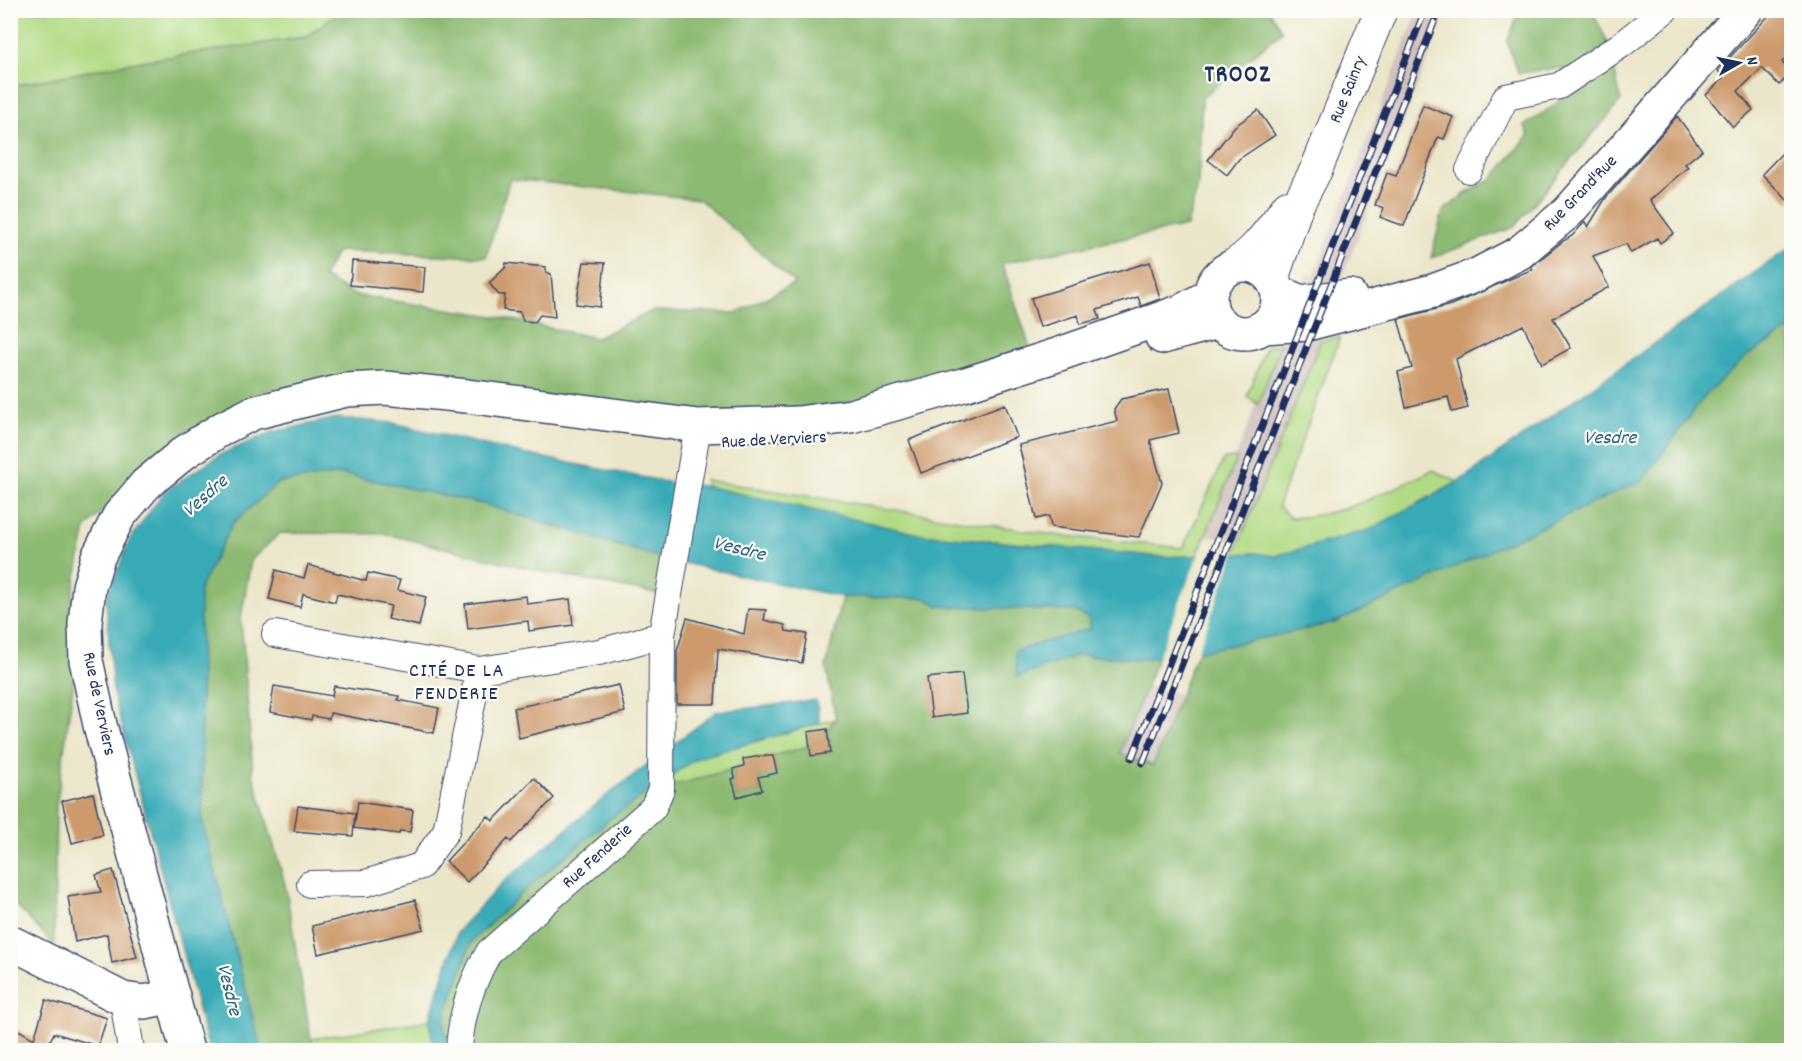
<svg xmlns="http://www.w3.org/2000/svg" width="1802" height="1061" viewBox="0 0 1802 1061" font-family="Dekko,sans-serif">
	<rect width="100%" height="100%" fill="#fdfcf7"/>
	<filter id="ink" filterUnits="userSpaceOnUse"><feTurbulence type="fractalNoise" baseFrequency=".0167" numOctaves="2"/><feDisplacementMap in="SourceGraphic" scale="12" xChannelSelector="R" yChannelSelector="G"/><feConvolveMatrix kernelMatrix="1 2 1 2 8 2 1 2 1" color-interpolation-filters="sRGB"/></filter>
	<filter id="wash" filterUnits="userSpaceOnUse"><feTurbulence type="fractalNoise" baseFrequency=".008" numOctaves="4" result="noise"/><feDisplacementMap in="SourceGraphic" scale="24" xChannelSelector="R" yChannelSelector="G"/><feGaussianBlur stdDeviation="1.35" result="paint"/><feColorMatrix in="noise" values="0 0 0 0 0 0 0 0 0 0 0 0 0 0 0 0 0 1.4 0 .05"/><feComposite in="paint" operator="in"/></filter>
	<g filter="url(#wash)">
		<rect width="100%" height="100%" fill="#ebe6c9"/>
		<path fill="#d0c0bc" d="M1418,11H1447L1341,280L1343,284L1321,340L1240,541L1205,536L1307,273L1314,275Z
			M1147,686L1180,694L1153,766L1120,753Z"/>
		<path fill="#b2da84" stroke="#668471" stroke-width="1.5" d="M11,11H340L306,37L135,62L11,86Z
			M1340,337L1278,506L1290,518C1341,517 1388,491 1433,470L1458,482L1369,530L1275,556L1235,553L1321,340Z
			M1281,344L1258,404L1247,397L1266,347Z
			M1237,458L1197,556L1163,557L919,534L706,486L705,480L1054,535L1183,548L1224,459Z
			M836,719L827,729L808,733L810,746L773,756L743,759L744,766L672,786L666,777L697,758Z
			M429,1020L434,1050H317L311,1039Z"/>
		<path fill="#8dba72" stroke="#547468" stroke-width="1.5" fill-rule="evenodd" d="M340,11H1270L1282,31L1202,98L1198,186L1187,226L1002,263L1032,354L851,403L709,418L367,374L263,391L153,458L86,528L73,591V687L56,808L54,945L11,900V86L135,62L306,37ZM510,179L699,199L795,283L736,313L652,311L596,338L494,316L354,295L323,277L337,251L486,257Z
			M1520,11H1592L1609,45L1621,101L1514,227L1431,258L1443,211L1468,192L1491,180L1529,135L1524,126L1556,104L1570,87L1563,68L1518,73L1507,42Z
			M1791,329V1050H447L444,1021L471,942L526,889L610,819L666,777L672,786L733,769L735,778L732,779L737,797L762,790L758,777L777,772L773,756L810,746L811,755L830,753L827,729L836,719L826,667L842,597L926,598L940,606L1075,611L1088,618L1092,628L1015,651L1018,677L1078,655L1144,659L1158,657L1120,753L1153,766L1197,652L1334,623L1643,480L1705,395L1748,355Z
			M343,474L483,504L664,559L657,594L544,572L386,534L280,533L251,560L241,618L253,774L285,884L311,1039L317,1050H261L202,820L200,588L232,524L279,482Z"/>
		<path fill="#39aab6" stroke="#2a6c8a" stroke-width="1.5" d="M1791,247V329L1748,355L1705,395L1643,480L1334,623L1197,652L1144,659L1078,655L1017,677L1015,651L1091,628L1088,618L1075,611L939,606L926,598L842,597L664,559L483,504L343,474L279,482L232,524L200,588L202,820L261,1050H209L113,693L106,600L130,539L165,491L221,454L273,432L337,418L393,423L524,454L677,484L706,486L919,534L1163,557L1256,553L1275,556L1369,530L1458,482Z
			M816,700L820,723L697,758L610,819L526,889L471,942L444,1021L447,1050H434L429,1020L458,931L501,884L611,792L716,712Z"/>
		<path fill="#ebe6c9" d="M1236,550L1196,655L1157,660L1199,553Z"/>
		<g id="blocks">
			<path fill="#cc9a6c" d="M1774,10H1791V53L1782,62L1791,74L1779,85L1762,68L1738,91L1753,110L1733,127L1706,95L1723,78L1718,70Z
				M1423,105L1453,117L1444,139L1438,137L1404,226L1380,217L1384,208L1375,205L1387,173L1396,176Z
				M1258,110L1275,135L1239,159L1227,175L1208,160L1235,126Z
				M1677,116L1702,150L1685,164L1688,167L1650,200L1674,233L1660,243L1657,238L1631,253L1626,244L1593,256L1609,287L1553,318L1571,348L1542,364L1523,325L1456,359L1468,408L1452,412L1448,397L1406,407L1398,372L1412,368L1398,319L1451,305L1533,269L1531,267L1563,241L1572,236L1585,222L1588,227L1605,199Z
				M1791,144V204L1762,174Z
				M352,261L425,267L423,292L350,285Z
				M584,262L605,263L600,307L576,304Z
				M1150,262L1160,299L1141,306L1138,297L1097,310L1100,319L1080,324L1078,315L1040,327L1031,298Z
				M506,263L546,267V272L551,274L555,317L540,315L535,322L523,321L520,312L503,310L505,295H499L489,283L505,268Z
				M1169,389L1179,433L1150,440L1162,483L1139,537L1051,527L1049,516L1036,519L1019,445L1117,421L1114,409L1121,399Z
				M1005,404L1017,437L921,473L909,440Z
				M308,565L366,581L368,573L400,580L397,590L426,597L419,626L388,619L391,606L337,594L335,602L303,594L300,607L269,599L276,570L304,578Z
				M526,596L527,604L570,599L573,625L529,631L528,621L468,629L465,604Z
				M748,609L766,610L764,620L785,625L786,631L807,634L802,663L718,649L715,704H677V651L687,618L744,634Z
				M962,674L967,713L932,718L927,678Z
				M619,685L625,712L519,738L514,708Z
				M274,686L332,696L334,686L399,696L398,700L439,708L434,733L330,713L329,719L312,716L311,720L270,712Z
				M827,729L830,753L811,756L808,732Z
				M761,756H773L777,773L758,777L762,790L737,797L732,779L735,778L733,769L744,766L743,759Z
				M534,778L554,798L511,842L508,839L467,882L446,861L488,816L493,821Z
				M93,793L103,835L72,843L62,801Z
				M358,802L413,810L410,832L400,831L399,834L354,828Z
				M298,806L355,813L353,836L294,831Z
				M113,870L137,957L112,963L107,934L75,942L68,897L101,892L96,875Z
				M415,900L424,929L318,954L312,926Z
				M46,1000L107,1018L98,1046L54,1033L47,1047L52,1050H10V1025L34,1039Z"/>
		</g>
	</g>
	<g filter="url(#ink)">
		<use href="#blocks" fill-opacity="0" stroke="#3a4a6e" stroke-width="1.5"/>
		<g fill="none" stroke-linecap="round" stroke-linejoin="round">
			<g stroke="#3a4a6e" stroke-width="28">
				<path id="minor" d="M1469,170L1506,97L1559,86L1621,45L1665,10
					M275,634L479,670L599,652L662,635
					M310,884L366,883L421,866L446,831L479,670
					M123,999L131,1050
					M459,1050C461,1014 471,983 489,952L653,808L661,789L662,635L698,426"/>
			</g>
			<g stroke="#3a4a6e" stroke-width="34">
				<path id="tertiary" d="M1229,268C1255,254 1270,230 1288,206
					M1272,280L1297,206L1316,170L1381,10"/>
			</g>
			<g stroke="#3a4a6e" stroke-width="36">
				<path id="secondary" d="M10,942L123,999L144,1002L173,996"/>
			</g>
			<g stroke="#3a4a6e" stroke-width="36">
				<path id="primary" d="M1210 299a34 34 0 1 1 68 0a34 34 0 1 1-68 0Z
					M1277,291L1300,302L1350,296
					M1263,327L1307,324L1433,291L1477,275L1519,253L1568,212L1746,10
					M1162,337L1218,322
					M187,1050L100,725L86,660L85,623L89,587L98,557L119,516L146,484L185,452L223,428L253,413L346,390L385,388L467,396L698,426L798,423L851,416L963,385L1054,356L1182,311L1209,296"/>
			</g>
			<use href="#minor" stroke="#fff" stroke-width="26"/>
			<use href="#tertiary" stroke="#fff" stroke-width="32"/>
			<use href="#secondary" stroke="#fff" stroke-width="33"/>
			<use href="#primary" stroke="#fff" stroke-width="33"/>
			<g stroke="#1b2f5e" stroke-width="7">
				<path id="rail" d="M1132,758L1425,10
					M1143,763L1439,10"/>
			</g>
			<use href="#rail" stroke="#fdfcf7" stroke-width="4.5" stroke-dasharray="14" stroke-linecap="butt"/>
		</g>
	</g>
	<g text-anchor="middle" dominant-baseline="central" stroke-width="4.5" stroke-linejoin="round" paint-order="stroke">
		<g font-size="18" fill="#1b2f5e" stroke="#fdfcf7">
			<text transform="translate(1349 90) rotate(-68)">Rue Sainry</text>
			<text transform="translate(1581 194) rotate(-46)">Rue Grand'Rue</text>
			<text transform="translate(774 441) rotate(-3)">Rue de Verviers</text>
			<text transform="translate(98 704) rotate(78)">Rue de Verviers</text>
			<text transform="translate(598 857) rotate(-42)">Rue Fenderie</text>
		</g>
		<g font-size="20" font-style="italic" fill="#276081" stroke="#fdfcf7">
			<text x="1610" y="439">Vesdre</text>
			<text transform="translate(206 497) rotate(-41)">Vesdre</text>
			<text transform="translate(739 550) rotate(14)">Vesdre</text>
			<text transform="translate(228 990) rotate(76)">Vesdre</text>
		</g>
		<g font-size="20" letter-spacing="1.5" fill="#1b2f5e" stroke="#fdfcf7">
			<text x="457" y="672">CITÉ DE LA<tspan x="457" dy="23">FENDERIE</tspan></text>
		</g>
		<g font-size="24" font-weight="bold" letter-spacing="1.5" fill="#1b2f5e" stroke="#fdfcf7">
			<text x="1238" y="76">TROOZ</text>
		</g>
	</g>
	<rect width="1802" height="1061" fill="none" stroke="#fdfcf7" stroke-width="36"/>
	<g transform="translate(1739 63) rotate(81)" stroke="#fdfcf7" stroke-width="4.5" paint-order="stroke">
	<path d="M0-4.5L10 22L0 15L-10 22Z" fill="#1b2f5e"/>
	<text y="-9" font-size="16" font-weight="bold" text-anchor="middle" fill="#1b2f5e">N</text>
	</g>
</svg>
